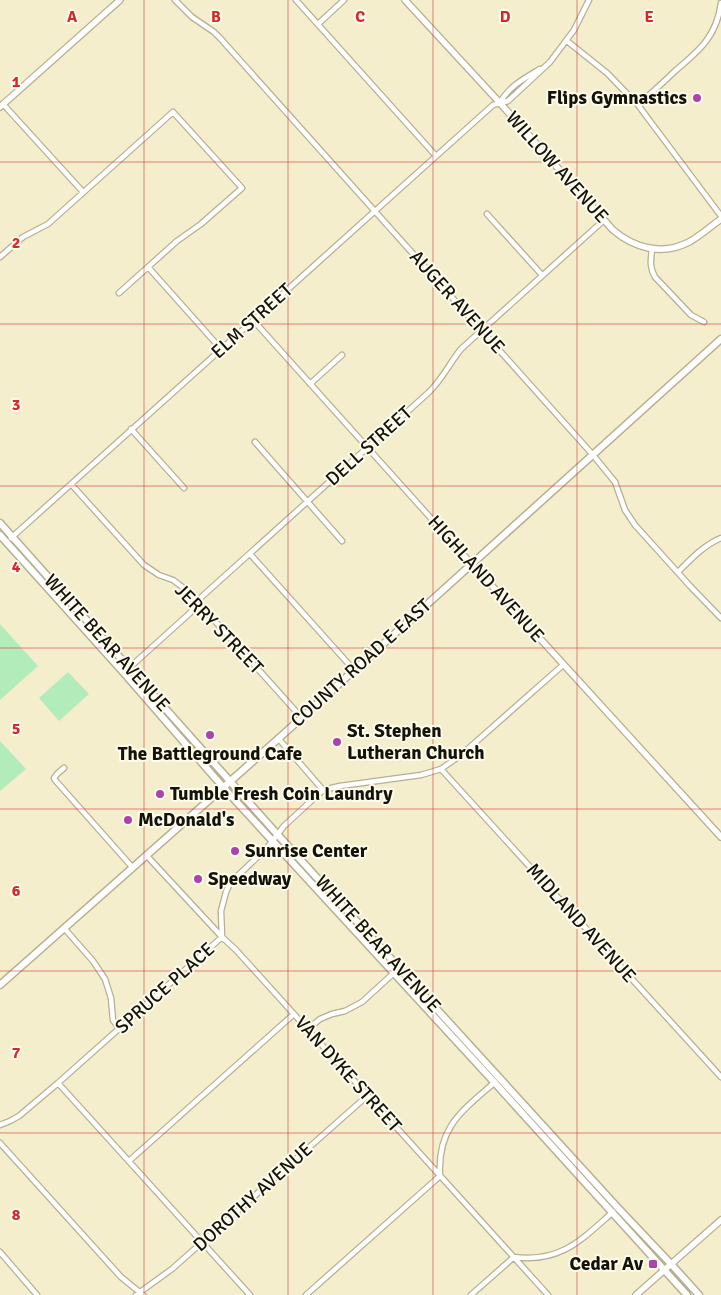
<svg xmlns="http://www.w3.org/2000/svg" width="721" height="1295" viewBox="0 0 721 1295" font-family="Signika,sans-serif">
	<rect width="100%" height="100%" fill="#f5eecd"/>
	<path fill="#b2ecbb" d="M0,624L38,666L0,700Z
		M68,672L89,694L59,721L39,698Z
		M0,741L26,769L0,791Z"/>
	<g fill="none" stroke-linecap="round" stroke-linejoin="round">
		<g stroke="#b7af91" stroke-width="7">
			<path id="minor" d="M175,0L192,17L214,32L220,38L593,455L615,482L625,510L635,525L690,586L721,618
				M296,0L436,156
				M318,24L344,0
				M567,41L607,73L638,105L721,216
				M500,103C508,87 525,78 540,69
				M3,104L83,192
				M638,105C650,94 663,83 675,71C699,51 717,36 721,3
				M487,214L542,275
				M652,249C651,259 649,267 655,277L691,315L704,322
				M0,257L23,237L48,224L173,112L242,188L201,224L177,241L119,293
				M148,267L221,349
				M253,320L472,564
				M310,384L342,355
				M131,429L184,488
				M255,442L342,541
				M71,484L144,565L159,575L173,580L189,592L301,717
				M11,538L493,105L508,101L550,62L574,30L589,0
				M250,554L354,670
				M678,572C691,559 704,545 721,538
				M129,668L190,613L197,601L428,393C442,380 449,364 461,349L604,220
				M278,738L323,790
				M64,768L57,774L54,778L55,780L133,868
				M441,769L721,1077
				M147,856L222,937L236,950L548,1295
				M64,928L93,961L105,979L111,998L113,1020L120,1029
				M308,1029L320,1019L332,1014L345,1011L362,1002L395,972
				M58,1083L250,1295
				M0,1125L10,1121L19,1116L58,1083L222,937L221,911L226,892L230,883L267,848L284,826L323,790L340,786L421,775L441,769L461,755L563,665
				M0,1143L121,1277L143,1295
				M129,1161L294,1014
				M0,1252L37,1295
				M136,1295L172,1269L367,1096
				M306,1295L440,1176C437,1127 462,1111 495,1082
				M471,1295L514,1257C561,1263 581,1240 613,1212"/>
		</g>
		<g stroke="#b7af91" stroke-width="8">
			<path id="tertiary" d="M405,0L500,103L613,230C634,248 662,256 689,242C700,236 711,226 721,219
				M0,107L120,0
				M472,564L721,837
				M636,1295L721,1220"/>
		</g>
		<g stroke="#b7af91" stroke-width="9">
			<path id="secondary" d="M0,523L277,834L618,1208L671,1264L699,1295
				M0,535L124,673L223,787L494,1082L687,1295
				M0,985L278,739L721,339"/>
		</g>
		<use href="#minor" stroke="#fff" stroke-width="4.5"/>
		<use href="#tertiary" stroke="#fff" stroke-width="5.5"/>
		<use href="#secondary" stroke="#fff" stroke-width="6"/>
	</g>
	<path fill="none" stroke="#d62828" stroke-width="1" stroke-opacity="0.55" d="M144,0V1295M288,0V1295M433,0V1295M577,0V1295M0,162H721M0,324H721M0,486H721M0,648H721M0,809H721M0,971H721M0,1133H721"/>
	<g fill="#ab44a8" stroke="#fdfbee" stroke-width="2">
		<circle cx="697" cy="98" r="5"/>
		<circle cx="210" cy="735" r="5"/>
		<circle cx="337" cy="742" r="5"/>
		<circle cx="160" cy="794" r="5"/>
		<circle cx="128" cy="820" r="5"/>
		<circle cx="235" cy="851" r="5"/>
		<circle cx="198" cy="879" r="5"/>
		<rect x="648" y="1259" width="10" height="10" rx="2.5"/>
	</g>
	<g text-anchor="middle" dominant-baseline="central" stroke-width="4" stroke-linejoin="round" paint-order="stroke">
		<g font-size="19" font-weight="bold" fill="#151207" stroke="#fdfbee" text-anchor="start">
			<text x="687" y="98" text-anchor="end">Flips Gymnastics</text>
			<text x="347" y="731">St. Stephen<tspan x="347" dy="22">Lutheran Church</tspan></text>
			<text x="210" y="754" text-anchor="middle">The Battleground Cafe</text>
			<text x="170" y="794">Tumble Fresh Coin Laundry</text>
			<text x="138" y="820">McDonald's</text>
			<text x="245" y="851">Sunrise Center</text>
			<text x="208" y="879">Speedway</text>
			<text x="643" y="1264" text-anchor="end">Cedar Av</text>
		</g>
		<g font-size="19" fill="#151207" stroke="#fdfbee">
			<text transform="translate(557 167) rotate(48)">WILLOW AVENUE</text>
			<text transform="translate(457 302) rotate(48)">AUGER AVENUE</text>
			<text transform="translate(252 321) rotate(-42)">ELM STREET</text>
			<text transform="translate(369 446) rotate(-42)">DELL STREET</text>
			<text transform="translate(486 579) rotate(48)">HIGHLAND AVENUE</text>
			<text transform="translate(219 629) rotate(46)">JERRY STREET</text>
			<text transform="translate(107 643) rotate(48)">WHITE BEAR AVENUE</text>
			<text transform="translate(361 663) rotate(-42)">COUNTY ROAD E EAST</text>
			<text transform="translate(581 923) rotate(48)">MIDLAND AVENUE</text>
			<text transform="translate(378 944) rotate(48)">WHITE BEAR AVENUE</text>
			<text transform="translate(165 988) rotate(-42)">SPRUCE PLACE</text>
			<text transform="translate(348 1074) rotate(48)">VAN DYKE STREET</text>
			<text transform="translate(253 1197) rotate(-42)">DOROTHY AVENUE</text>
		</g>
	</g>
	<g font-size="16" text-anchor="middle" font-weight="bold" fill="#d62828" stroke="#fdfbee" stroke-width="4" stroke-linejoin="round" paint-order="stroke">
		<text x="72" y="22">A</text>
		<text x="216" y="22">B</text>
		<text x="360" y="22">C</text>
		<text x="505" y="22">D</text>
		<text x="649" y="22">E</text>
		<text x="16" y="87">1</text>
		<text x="16" y="248">2</text>
		<text x="16" y="410">3</text>
		<text x="16" y="572">4</text>
		<text x="16" y="734">5</text>
		<text x="16" y="896">6</text>
		<text x="16" y="1058">7</text>
		<text x="16" y="1220">8</text>
	</g>
</svg>
